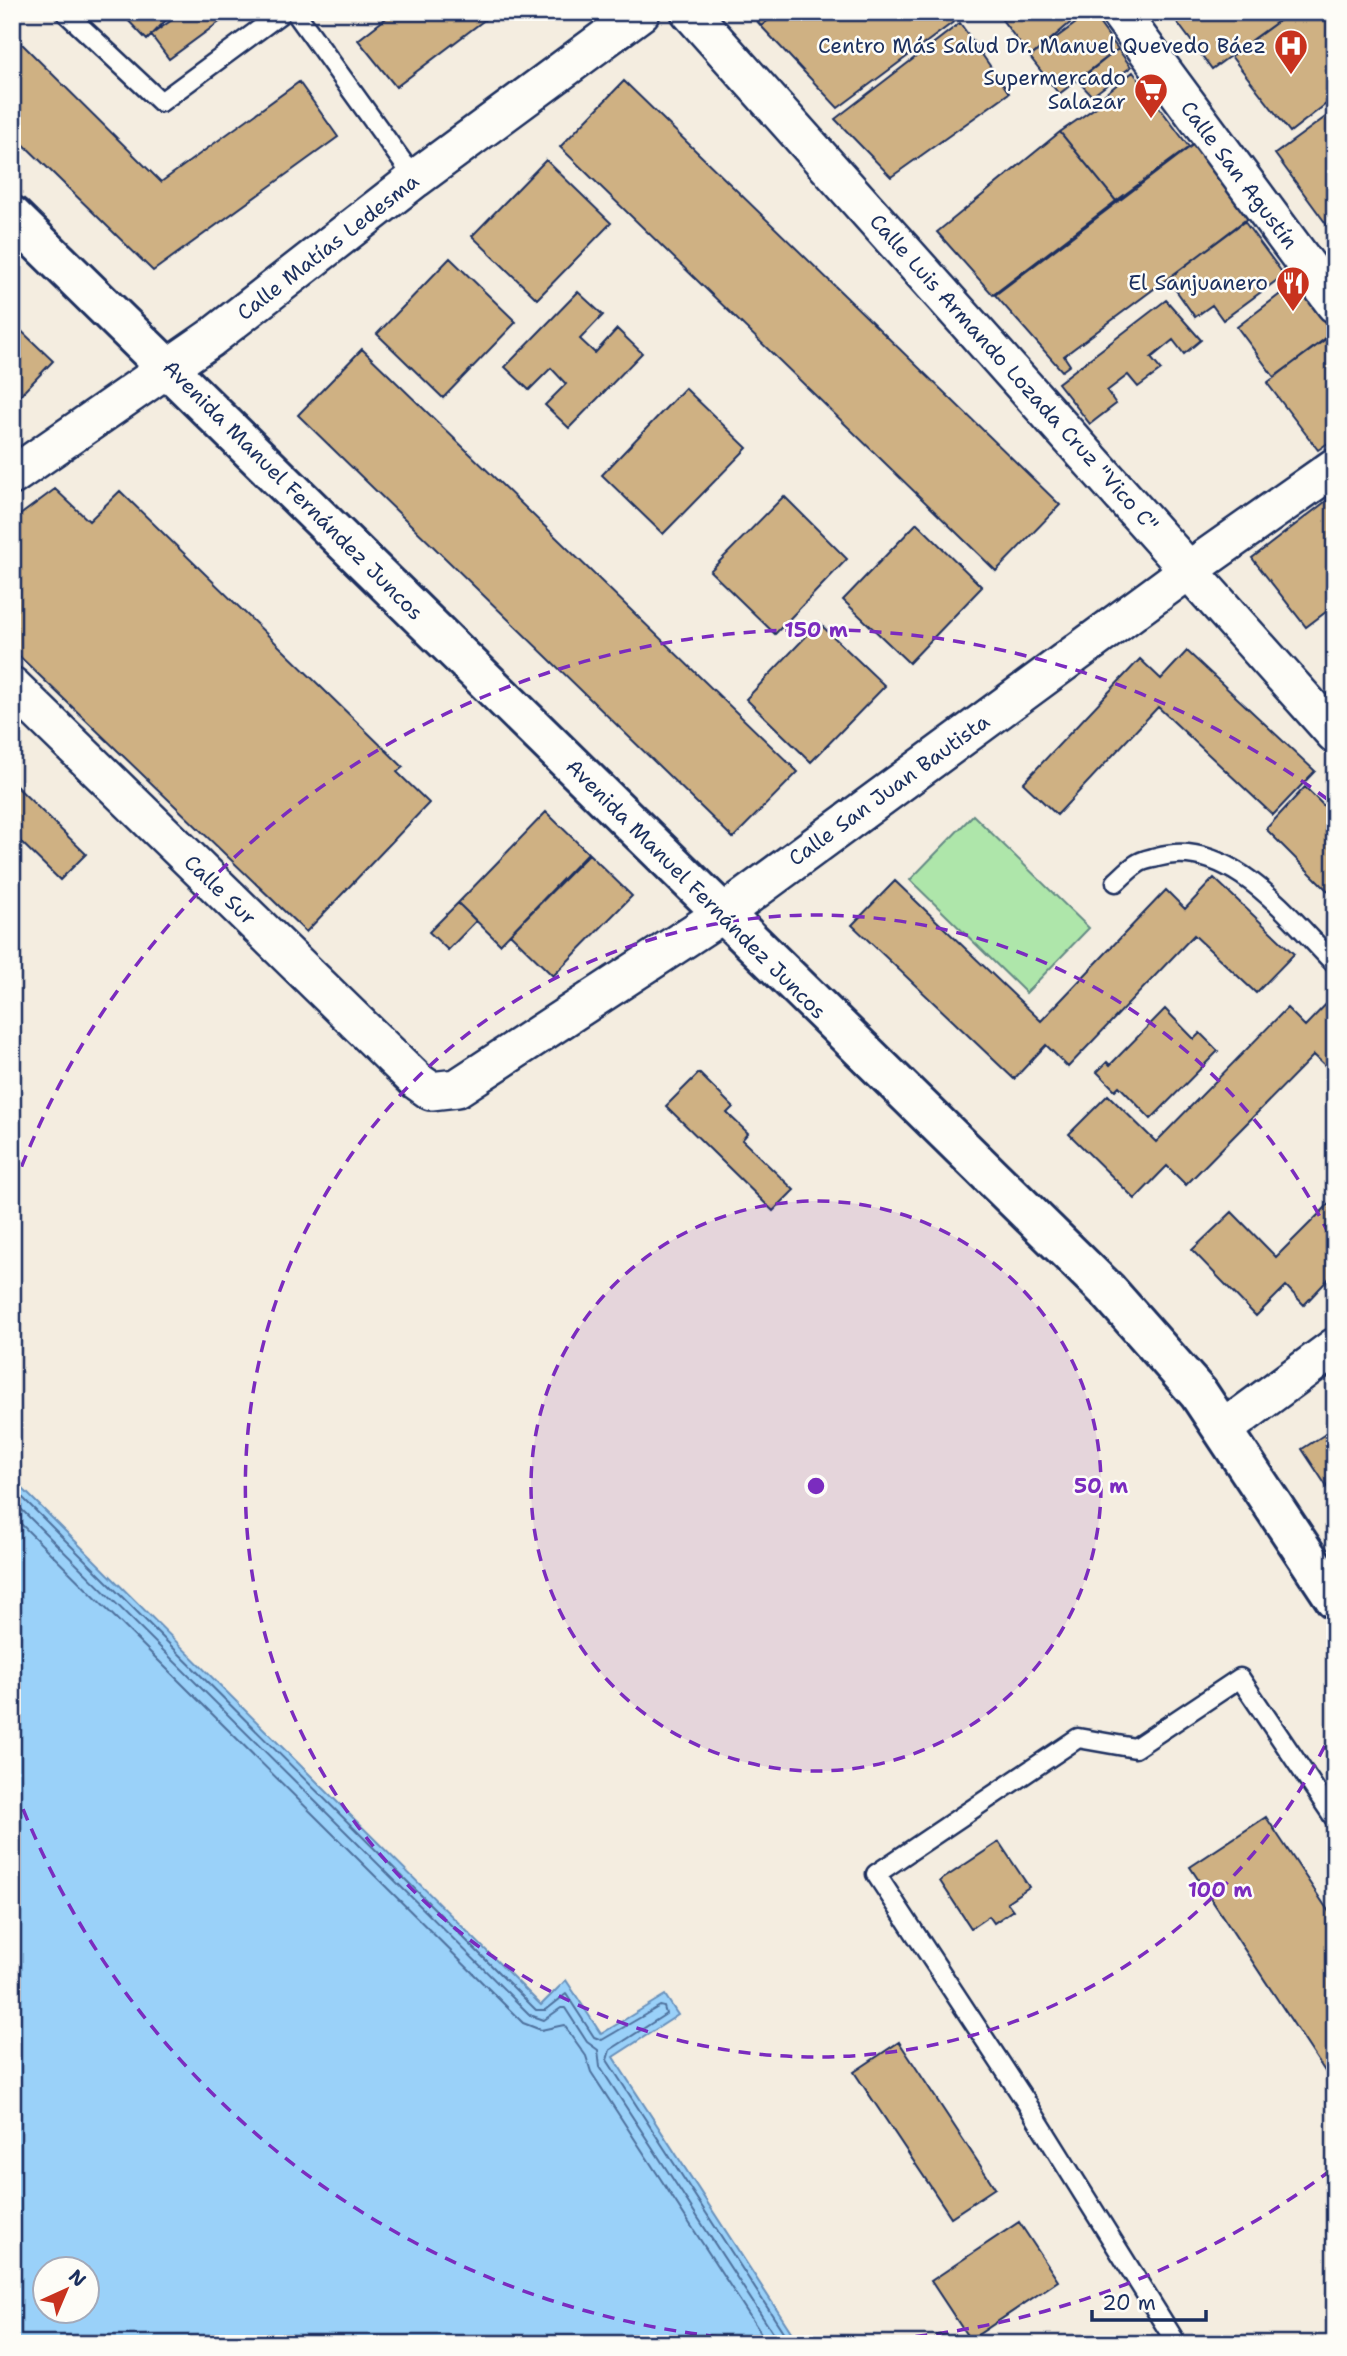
<svg xmlns="http://www.w3.org/2000/svg" width="1347" height="2356" viewBox="0 0 1347 2356" font-family="'Shantell Sans',sans-serif">
	<rect width="100%" height="100%" fill="#f4ede0"/>
	<filter id="ink" filterUnits="userSpaceOnUse"><feTurbulence type="fractalNoise" baseFrequency=".0143" numOctaves="2"/><feDisplacementMap in="SourceGraphic" scale="14" xChannelSelector="R" yChannelSelector="G"/><feConvolveMatrix kernelMatrix="1 2 1 2 8 2 1 2 1" color-interpolation-filters="sRGB"/></filter>
	<g filter="url(#ink)">
		<path fill="#aee6aa" stroke="#648a84" stroke-width="2" d="M973,815L1089,928L1026,993L910,880Z"/>
		<path fill="#9ad1f9" stroke="#6790bb" stroke-width="2" fill-rule="evenodd" d="M12,1478L541,2005L566,1980L601,2034L665,1995L678,2015L613,2057L799,2344H12ZM46,2268H88V2310H46Z"/>
		<g fill="none" stroke-linecap="round" stroke-linejoin="round">
			<path stroke="#4e709c" stroke-width="2" d="M12,1487L536,2010H546L566,1994L594,2037L602,2040L660,2006L664,2007L666,2014L610,2050L607,2060L791,2344
				M12,1500L530,2015L544,2020L561,2008H565L587,2042L598,2050L600,2067L780,2344
				M12,1515L523,2023L541,2030L564,2025L586,2056L591,2072L768,2344"/>
		</g>
		<path fill="#cfb183" stroke="#1b2f5e" stroke-width="2" d="M120,12H160L167,19L147,40Z
			M183,12H233L169,59L151,35Z
			M394,12H495L396,87L358,40Z
			M749,12H779L761,26Z
			M779,12H967L838,108L761,26Z
			M1083,12L1030,57L997,13L998,12Z
			M1091,12L1118,49L1059,94L1030,57Z
			M1171,12H1187L1177,20Z
			M1189,12H1291L1212,69L1177,22Z
			M1291,12H1335V97L1290,132L1231,56Z
			M960,23L1009,93L891,177L835,119Z
			M12,34L161,182L299,82L338,137L153,271L12,133Z
			M1118,49L1131,67L1092,96L1078,81Z
			M1133,72L1189,147L1116,201L1060,132L1109,98L1105,94Z
			M624,81L1060,505L996,571L560,147Z
			M1335,110V236L1275,154Z
			M1060,132L1116,201L993,295L937,232Z
			M1194,144L1249,218L1064,356L1070,365L1062,371L995,295Z
			M546,160L611,223L537,299L472,236Z
			M1244,221L1284,275L1223,320L1212,305L1195,317L1168,279Z
			M450,258L516,322L443,398L377,334Z
			M1296,282L1334,333L1274,377L1237,327Z
			M578,292L603,315L580,339L595,353L617,329L642,353L569,428L545,405L566,384L551,368L529,390L505,367Z
			M1166,300L1201,340L1184,354L1173,340L1151,358L1161,370L1138,387L1128,375L1107,391L1116,404L1090,424L1058,383Z
			M12,322L53,361L12,404Z
			M1330,335L1335,341V438L1318,450L1267,383Z
			M362,349L798,772L733,838L298,415Z
			M685,388L747,448L663,534L602,475Z
			M55,489L89,521L120,491L403,767L397,772L429,803L306,932L12,649V521Z
			M1334,495L1335,582L1326,589L1335,605L1306,627L1252,558Z
			M784,496L847,559L775,634L710,571Z
			M917,523L982,587L909,663L843,600Z
			M819,623L885,686L811,762L746,699Z
			M1187,651L1315,771L1273,815L1158,707L1057,815L1023,783L1140,659L1161,679Z
			M12,782L86,854L60,880L12,833Z
			M1305,787L1335,817V898L1266,829Z
			M546,812L588,853L500,944L458,903Z
			M589,854L632,896L553,976L510,934Z
			M1214,878L1294,954L1256,993L1194,935L1068,1067L1046,1045L1014,1079L852,925L895,881L1041,1021L1166,890L1185,909Z
			M458,903L476,921L448,950L429,932Z
			M1334,996L1335,1075L1314,1055L1186,1185L1167,1166L1135,1199L1069,1134L1108,1095L1156,1142L1287,1008L1305,1026Z
			M1165,1009L1194,1039L1200,1033L1218,1051L1151,1119L1119,1086L1115,1090L1097,1072L1107,1062L1110,1065Z
			M699,1073L733,1107L727,1113L748,1133L742,1140L794,1190L773,1211L666,1106Z
			M1335,1198V1272L1304,1305L1286,1286L1256,1316L1192,1250L1232,1212L1276,1257Z
			M1335,1428V1499L1302,1449Z
			M1266,1817L1335,1921V2068L1326,2073L1190,1867Z
			M999,1842L1029,1887L1007,1902L1013,1910L994,1923L989,1916L971,1928L940,1881Z
			M899,2042L995,2188L951,2217L854,2072Z
			M1019,2222L1058,2281L970,2340L931,2281Z"/>
		<g fill="none" stroke-linecap="round" stroke-linejoin="round">
			<g stroke="#1b2f5e" stroke-width="23">
				<path id="lane" d="M295,12L415,179
					M66,13L161,102L283,12
					M1116,882C1123,876 1129,869 1137,864C1142,860 1150,859 1157,857C1230,836 1290,919 1335,964
					M1177,2344L1026,2102L876,1874L1078,1738L1135,1748L1240,1678L1335,1819"/>
			</g>
			<g stroke="#1b2f5e" stroke-width="42">
				<path id="street" d="M690,12L1335,734
					M1119,12L1335,304
					M12,476L211,338L415,179L641,12
					M12,686L417,1081L431,1091L457,1088L721,915L1189,570L1335,467
					M1224,1429L1335,1347"/>
			</g>
			<g stroke="#1b2f5e" stroke-width="44">
				<path id="secondary" d="M12,216L1108,1291L1199,1394L1335,1599"/>
			</g>
			<use href="#lane" stroke="#fdfcf7" stroke-width="18"/>
			<use href="#street" stroke="#fdfcf7" stroke-width="37"/>
			<use href="#secondary" stroke="#fdfcf7" stroke-width="38"/>
		</g>
	</g>
	<circle cx="816" cy="1486" r="285" fill="#7b2cbf" fill-opacity=".12"/>
	<g fill="none" stroke="#7b2cbf" stroke-width="3.5" stroke-dasharray="12 9">
		<circle cx="816" cy="1486" r="285"/>
		<path d="M1334 1727A571 571 0 1 1 1334 1245"/>
		<path d="M1331 2170A856 856 0 0 1 14 1786M14 1186A856 856 0 0 1 1331 802"/>
	</g>
	<defs>
		<g id="hospital-pin" transform="scale(1.75)"><path d="M0 17L-7.5 6A9.5 9.5 0 1 1 7.5 6Z" fill="#c8321e" stroke="#fdfcf7"/><path d="M-5-5h3v3.5h4V-5h3V5h-3V1.5h-4V5h-3Z" fill="#fff"/></g>
		<g id="supermarket-pin" transform="scale(1.75)"><path d="M0 17L-7.5 6A9.5 9.5 0 1 1 7.5 6Z" fill="#c8321e" stroke="#fdfcf7"/><path d="M-6-5.5h2.5l.6 2H6L4.5 2H-2.5L-4.4-4H-6ZM-1.5 3.2a1.3 1.3 0 1 0 .1 0ZM3 3.2a1.3 1.3 0 1 0 .1 0Z" fill="#fff"/></g>
		<g id="restaurant-pin" transform="scale(1.75)"><path d="M0 17L-7.5 6A9.5 9.5 0 1 1 7.5 6Z" fill="#c8321e" stroke="#fdfcf7"/><path d="M-5-6h1v4h1v-4h1v4h1v-4h1v5L-1.5 .5V6h-2V.5L-5-1ZM5-6V6H3V1.5H1.5Q1.5-4 5-6Z" fill="#fff"/></g>
	</defs>
	<g fill-rule="evenodd">
		<use href="#hospital-pin" x="1291" y="46"/>
		<use href="#supermarket-pin" x="1151" y="90"/>
		<use href="#restaurant-pin" x="1293" y="283"/>
	</g>
	<g text-anchor="middle" dominant-baseline="central" stroke-width="5" stroke-linejoin="round" paint-order="stroke">
		<g font-size="21" fill="#1b2f5e" stroke="#fdfcf7" text-anchor="end">
			<text x="1266" y="46">Centro Más Salud Dr. Manuel Quevedo Báez</text>
			<text x="1126" y="78">Supermercado<tspan x="1126" dy="24">Salazar</tspan></text>
			<text x="1268" y="283">El Sanjuanero</text>
		</g>
		<g font-size="21" fill="#1b2f5e" stroke="#fdfcf7">
			<text transform="translate(1239 175) rotate(53)">Calle San Agustín</text>
			<text transform="translate(328 247) rotate(-38)">Calle Matías Ledesma</text>
			<text transform="translate(1014 373) rotate(48)">Calle Luis Armando Lozada Cruz "Vico C"</text>
			<text transform="translate(293 490) rotate(45)">Avenida Manuel Fernández Juncos</text>
			<text transform="translate(889 790) rotate(-36)">Calle San Juan Bautista</text>
			<text transform="translate(696 889) rotate(45)">Avenida Manuel Fernández Juncos</text>
			<text transform="translate(220 890) rotate(44)">Calle Sur</text>
		</g>
	</g>
	<circle cx="816" cy="1486" r="10" fill="#7b2cbf" stroke="#fdfcf7" stroke-width="3.5"/>
	<g font-size="21" text-anchor="middle" font-weight="bold" fill="#7b2cbf" stroke="#fdfcf7" stroke-width="5" stroke-linejoin="round" paint-order="stroke">
		<text x="816" y="637">150 m</text>
		<text x="1101" y="1493">50 m</text>
		<text x="1220" y="1897">100 m</text>
	</g>
	<rect width="1347" height="2356" fill="none" stroke="#fdfcf7" stroke-width="42"/>
	<rect x="21" y="21" width="1305" height="2314" fill="none" stroke="#1b2f5e" stroke-width="2.5" filter="url(#ink)"/>
	<g transform="translate(66 2290) rotate(44)"><circle r="33" fill="#fdfcf7" stroke="#a3aaba" stroke-width="2"/>
	<path d="M0-5L12 26L0 18L-12 26Z" fill="#c8321e"/>
	<text y="-10" font-size="19" font-weight="bold" text-anchor="middle" fill="#1b2f5e">N</text>
	</g>
	<path d="M1092 2310v10h114v-10" fill="none" stroke="#1b2f5e" stroke-width="3.5"/>
	<text x="1102" y="2310" font-size="21" fill="#1b2f5e" stroke="#fdfcf7" stroke-width="5" paint-order="stroke">20 m</text>
</svg>
